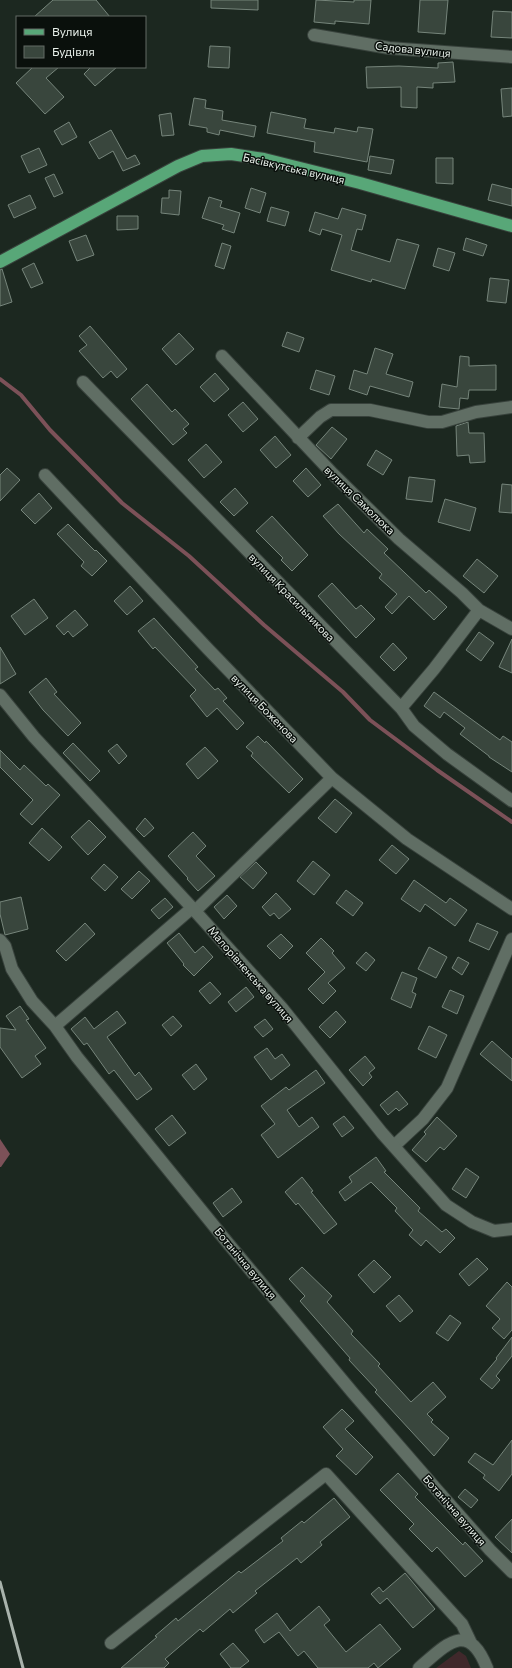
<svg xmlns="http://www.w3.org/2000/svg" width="512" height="1668" viewBox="0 0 512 1668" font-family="Commissioner,sans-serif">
	<rect width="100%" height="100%" fill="#1c2820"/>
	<path fill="#40282b" d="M459,1651L466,1656L471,1668H436Z"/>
	<path fill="#7c5158" d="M0,1139L10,1154L1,1167H0Z"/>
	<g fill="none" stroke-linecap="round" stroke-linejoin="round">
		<path stroke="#7c5158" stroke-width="4" d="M0,379L21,395L50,430L122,503L189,556L264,625L343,692L370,720L437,770L512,822"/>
	</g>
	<path fill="#39463d" stroke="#76857b" d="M53,0H96L110,17H34Z
		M211,0H258V10L211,8Z
		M316,0L354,2V0H371L369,24L335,21V24L314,22Z
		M420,0H448L445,34L418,32Z
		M493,11L512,12V38L491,37Z
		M210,46L230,47L229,68L208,67Z
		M453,62L455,82L433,83V88L417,87V108L401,107V87L367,88L366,67L399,66L438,68V63Z
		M33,67H59L46,78L64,97L45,114L16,83Z
		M91,67H117L95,86L84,74Z
		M512,88V116L503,117L501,89Z
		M194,98L206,100L205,108L223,111L222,120L256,126L254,137L220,130L219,135L207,132V128L189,125Z
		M271,112L306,119L304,128L334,133L335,128L357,132L358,127L373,129L367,162L314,152L315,142L267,133Z
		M171,113L174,135L162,136L159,115Z
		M69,122L77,137L62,145L54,131Z
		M111,130L127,159L135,155L140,164L123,171L113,151L99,159L89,142Z
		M39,148L47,165L29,173L21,156Z
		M370,156L394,160L391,174L368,170Z
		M436,158H453V184L436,183Z
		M54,174L63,193L54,197L45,178Z
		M492,184L512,189V206L488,200Z
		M251,188L266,193L260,213L245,208Z
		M169,190L181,191L179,215L161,213L162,198H169Z
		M30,195L36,208L14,218L8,205Z
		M209,197L222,201L220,207L240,213L234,233L222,229L224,225L202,218Z
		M271,207L289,212L285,226L267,221Z
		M342,208L366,215L362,230L357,229L351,250L390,262L397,239L419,245L405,289L372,279L371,282L331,270L342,235L322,229L320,235L309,231L315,212L338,219Z
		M117,216H138V229L117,230Z
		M86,235L94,255L77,261L69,241Z
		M466,238L487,245L483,256L463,250Z
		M222,243L231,246L224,269L215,266Z
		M438,248L455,253L449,271L433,266Z
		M34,263L43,283L31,288L22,269Z
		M2,269L12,302L0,306V270Z
		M490,278L509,280L506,303L487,301Z
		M90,326L127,369L117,378L111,371L103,378L79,351L87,345L79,336Z
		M287,332L304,338L299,352L282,346Z
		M179,333L194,349L176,365L162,349Z
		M375,348L393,354L386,374L413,382L409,397L370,386L367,395L349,389L354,370L367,374Z
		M460,356L469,357V366L496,365V390H469L468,399L460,398L459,409L439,407L442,384L457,387Z
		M316,370L335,376L329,395L310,389Z
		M215,373L229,389L214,402L200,387Z
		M147,384L172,412L175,409L189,424L183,429L187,433L173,445L131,399Z
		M243,402L258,419L243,432L228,415Z
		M468,422L469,433H484L485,462L470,463L469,455L457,456L456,426Z
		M332,427L347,439L331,459L316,445Z
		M275,436L291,455L276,468L260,450Z
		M206,444L222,462L204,478L188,460Z
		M376,450L392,460L383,475L367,465Z
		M7,468L20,480L0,501V475Z
		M306,468L321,485L308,497L293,481Z
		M409,477L435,480L432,502L406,499Z
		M502,484L512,485V513L499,512Z
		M235,488L248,503L234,516L220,502Z
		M39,493L52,508L35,524L21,510Z
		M445,499L476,508L470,531L438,522Z
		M338,504L364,533L367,529L388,549L384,553L426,593L429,590L447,607L434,620L409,596L392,614L385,607L397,594L379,578L382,574L339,534L323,516Z
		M272,516L308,555L292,571L281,560L283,558L256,531Z
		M68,524L95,551L96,550L107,561L92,576L81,566L84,562L57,534Z
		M477,559L498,576L484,593L463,576Z
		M332,583L356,609L361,605L375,619L356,638L318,596Z
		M130,586L143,601L127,615L114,601Z
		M34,599L48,618L25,635L11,616Z
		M75,610L88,625L73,637L68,631L64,635L56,626Z
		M154,618L198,667L195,669L215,690L218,688L227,698L223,701L244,723L237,730L217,708L207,717L190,696L196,690L155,647L153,649L138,631Z
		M479,632L494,643L481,661L466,650Z
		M512,639V673L499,667Z
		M393,643L407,658L394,671L380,657Z
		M0,647L16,674L0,684Z
		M46,678L57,692L54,694L81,723L68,736L43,710L29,692Z
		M434,692L500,740L503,736L512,742V772L489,757V756L460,734L465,728L444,712L440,718L424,706Z
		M258,736L265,743L266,741L303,779L289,793L251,756L253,753L246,747Z
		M73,743L100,771L90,781L63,753Z
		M117,744L127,756L119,764L108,751Z
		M205,747L218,761L198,779L186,764Z
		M0,750L20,770L24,765L46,786L48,784L60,795L32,825L20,814L33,800L0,767Z
		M335,799L352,813L336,833L318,818Z
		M145,818L154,828L144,837L136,829Z
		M89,820L106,837L88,855L71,837Z
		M42,828L62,847L49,861L29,843Z
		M193,832L206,846L196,856L215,876L198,891L187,879L188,878L168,856Z
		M392,845L409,859L396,874L379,860Z
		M313,861L330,875L314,895L297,881Z
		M256,862L267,873L253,889L240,877Z
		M104,864L118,877L105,891L91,878Z
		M139,871L150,881L132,899L121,889Z
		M414,880L446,903L450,898L467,910L455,926L425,904L420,912L401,899Z
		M346,890L363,903L353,916L336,903Z
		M276,893L291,909L279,919L274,913L270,916L262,907Z
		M227,895L237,906L224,919L214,907Z
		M21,897L28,929L5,935L0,914V902Z
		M165,898L173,907L159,919L151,910Z
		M85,923L95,934L66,961L56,951Z
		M477,923L498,932L489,950L469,941Z
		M179,933L195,953L203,946L213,957L194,976L183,965L184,964L167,943Z
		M281,934L293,946L280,959L267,946Z
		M321,938L334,951L332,953L345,968L328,983L336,991L323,1004L308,989L325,972L306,953Z
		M429,947L447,957L436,978L418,969Z
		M366,952L375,960L366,971L356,963Z
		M458,957L469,963L462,975L452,968Z
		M402,972L417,978L412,992L416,994L411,1008L391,999Z
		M210,982L221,994L210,1004L199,991Z
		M246,987L254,997L236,1012L228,1002Z
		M450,990L464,996L457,1014L442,1007Z
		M20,1006L29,1019L26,1020L46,1048L35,1056L41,1064L22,1078L0,1047V1028L16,1030L6,1016Z
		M117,1011L126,1023L107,1037L135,1076L139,1072L152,1089L137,1100L114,1070L109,1074L87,1043L84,1045L71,1029L85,1017L94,1029Z
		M336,1011L346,1022L330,1038L319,1027Z
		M173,1016L182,1026L171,1036L162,1025Z
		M265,1019L273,1029L263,1037L254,1027Z
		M429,1026L447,1035L436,1058L418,1049Z
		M492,1041L512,1059V1081L480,1054Z
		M267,1048L275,1059L282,1054L290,1065L271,1080L254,1057Z
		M365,1056L375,1068L369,1073L372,1077L363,1086L349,1070Z
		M196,1064L207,1079L194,1090L182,1075Z
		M316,1070L325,1083L287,1110L299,1127L312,1117L319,1127L278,1158L261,1135L275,1124L261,1106L286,1087L289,1090Z
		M397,1091L408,1104L399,1111L396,1108L388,1115L380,1105Z
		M172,1115L186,1133L169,1146L155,1129Z
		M344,1116L354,1128L342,1137L333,1124Z
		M437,1117L457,1136L444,1150L440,1147L426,1162L412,1150L426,1134L424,1132Z
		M376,1157L386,1171L384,1172L420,1208L418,1211L442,1232L446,1229L455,1238L440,1253L426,1240L421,1246L409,1235L413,1230L395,1211L397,1208L371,1182L345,1201L339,1192L352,1182L349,1177Z
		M466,1168L479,1177L466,1198L452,1189Z
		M302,1177L313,1191L311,1192L337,1224L324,1234L298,1203L296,1205L285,1192Z
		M232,1188L242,1202L223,1217L213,1203Z
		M477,1258L488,1269L469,1286L459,1274Z
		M374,1260L391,1277L374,1293L358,1275Z
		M302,1267L332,1296L327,1302L353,1331L351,1334L380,1364L378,1366L411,1402L433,1382L446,1397L427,1414L433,1420L431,1422L449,1438L434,1456L375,1392L377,1390L349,1360L350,1358L300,1301L305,1296L289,1279Z
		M507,1282L512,1287V1330L504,1339L492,1328L500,1319L486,1306Z
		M399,1295L413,1311L400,1322L386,1306Z
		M450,1315L461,1323L448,1341L436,1333Z
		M512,1337V1356L496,1376L500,1380L492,1389L480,1379L497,1359L496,1358Z
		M342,1409L354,1421L345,1429L373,1457L356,1475L336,1456L343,1449L323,1427Z
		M512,1440V1474L499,1491L483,1478L485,1475L468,1462L475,1453L493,1465Z
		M398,1473L418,1494L415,1497L463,1545L465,1542L483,1561L465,1577L437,1547L432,1552L409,1529L414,1524L380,1490Z
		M465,1489L478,1500L471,1508L458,1497Z
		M334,1498L350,1517L320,1542L322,1545L301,1563L297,1558L255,1591L257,1593L233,1613L230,1609L203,1632L200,1629L165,1659L169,1663L164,1668H121L157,1637L155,1636L176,1618L178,1621L239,1571L241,1573L283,1541L281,1538L302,1521L304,1523Z
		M512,1519V1553L495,1537Z
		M405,1573L435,1609L413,1628L387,1598L380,1604L371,1594L379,1587L383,1592Z
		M319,1606L330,1620L324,1625L346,1652L380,1624L401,1649L378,1668L374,1663L368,1668H318L304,1651L298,1656L279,1632L264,1643L255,1630L277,1613L290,1631Z
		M233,1643L249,1661L240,1668H231L220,1654Z"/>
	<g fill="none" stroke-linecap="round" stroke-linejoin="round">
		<g stroke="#38423c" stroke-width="14">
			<path id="street" d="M314,35L389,48L512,57
				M222,356L333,474L399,539L462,593L479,610L512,629
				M83,382L401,708L414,726L447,754L512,801
				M298,438L320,417L331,410H370L428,422H442L476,412L512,407
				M45,475L208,649L332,778L407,839L512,909
				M401,708L434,669L479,610
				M195,911L332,778
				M0,940L5,946L12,969L32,1001L55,1026L77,1057L227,1242L353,1393L437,1490L490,1550L512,1572
				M55,1026L192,908
				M394,1146L423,1119L447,1088L512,939
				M111,1643L326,1474L462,1624L471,1643
				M419,1668C446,1645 468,1619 487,1668"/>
		</g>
		<g stroke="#38423c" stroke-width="14">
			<path id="secondary" d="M0,695L34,737L195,911L282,1008L382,1133L446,1205L472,1222L494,1231L512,1229"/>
		</g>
		<g stroke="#38423c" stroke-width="14">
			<path id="primary" d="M0,262L178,166L202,156L231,154L264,159L360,183L512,226"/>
		</g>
		<use href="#street" stroke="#606e64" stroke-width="12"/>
		<use href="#secondary" stroke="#606e64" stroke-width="12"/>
		<use href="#primary" stroke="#58a778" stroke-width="12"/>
		<path stroke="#a9b3ac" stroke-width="3" d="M0,1582L23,1668"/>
	</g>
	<g text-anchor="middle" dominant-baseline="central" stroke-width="3" stroke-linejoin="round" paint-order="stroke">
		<g font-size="11" fill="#e9f1eb" stroke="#0a100c">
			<text transform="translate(413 49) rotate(6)">Садова вулиця</text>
			<text transform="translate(294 168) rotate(13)">Басівкутська вулиця</text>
			<text transform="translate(360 500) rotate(44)">вулиця Самолюка</text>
			<text transform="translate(292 597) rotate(46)">вулиця Красильникова</text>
			<text transform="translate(265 708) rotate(46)">вулиця Боженова</text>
			<text transform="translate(251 974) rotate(49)">Малорівненська вулиця</text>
			<text transform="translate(246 1263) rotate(50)">Ботанічна вулиця</text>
			<text transform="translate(455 1510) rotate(49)">Ботанічна вулиця</text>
		</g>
	</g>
	<rect x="16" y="16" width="130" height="52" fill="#0a100c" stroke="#636a65"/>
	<rect x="24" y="29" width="20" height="6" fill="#58a778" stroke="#636a65"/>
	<text x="52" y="36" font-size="12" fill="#e9f1eb">Вулиця</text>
	<rect x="24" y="46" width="20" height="12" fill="#39463d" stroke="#636a65"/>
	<text x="52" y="56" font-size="12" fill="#e9f1eb">Будівля</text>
</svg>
